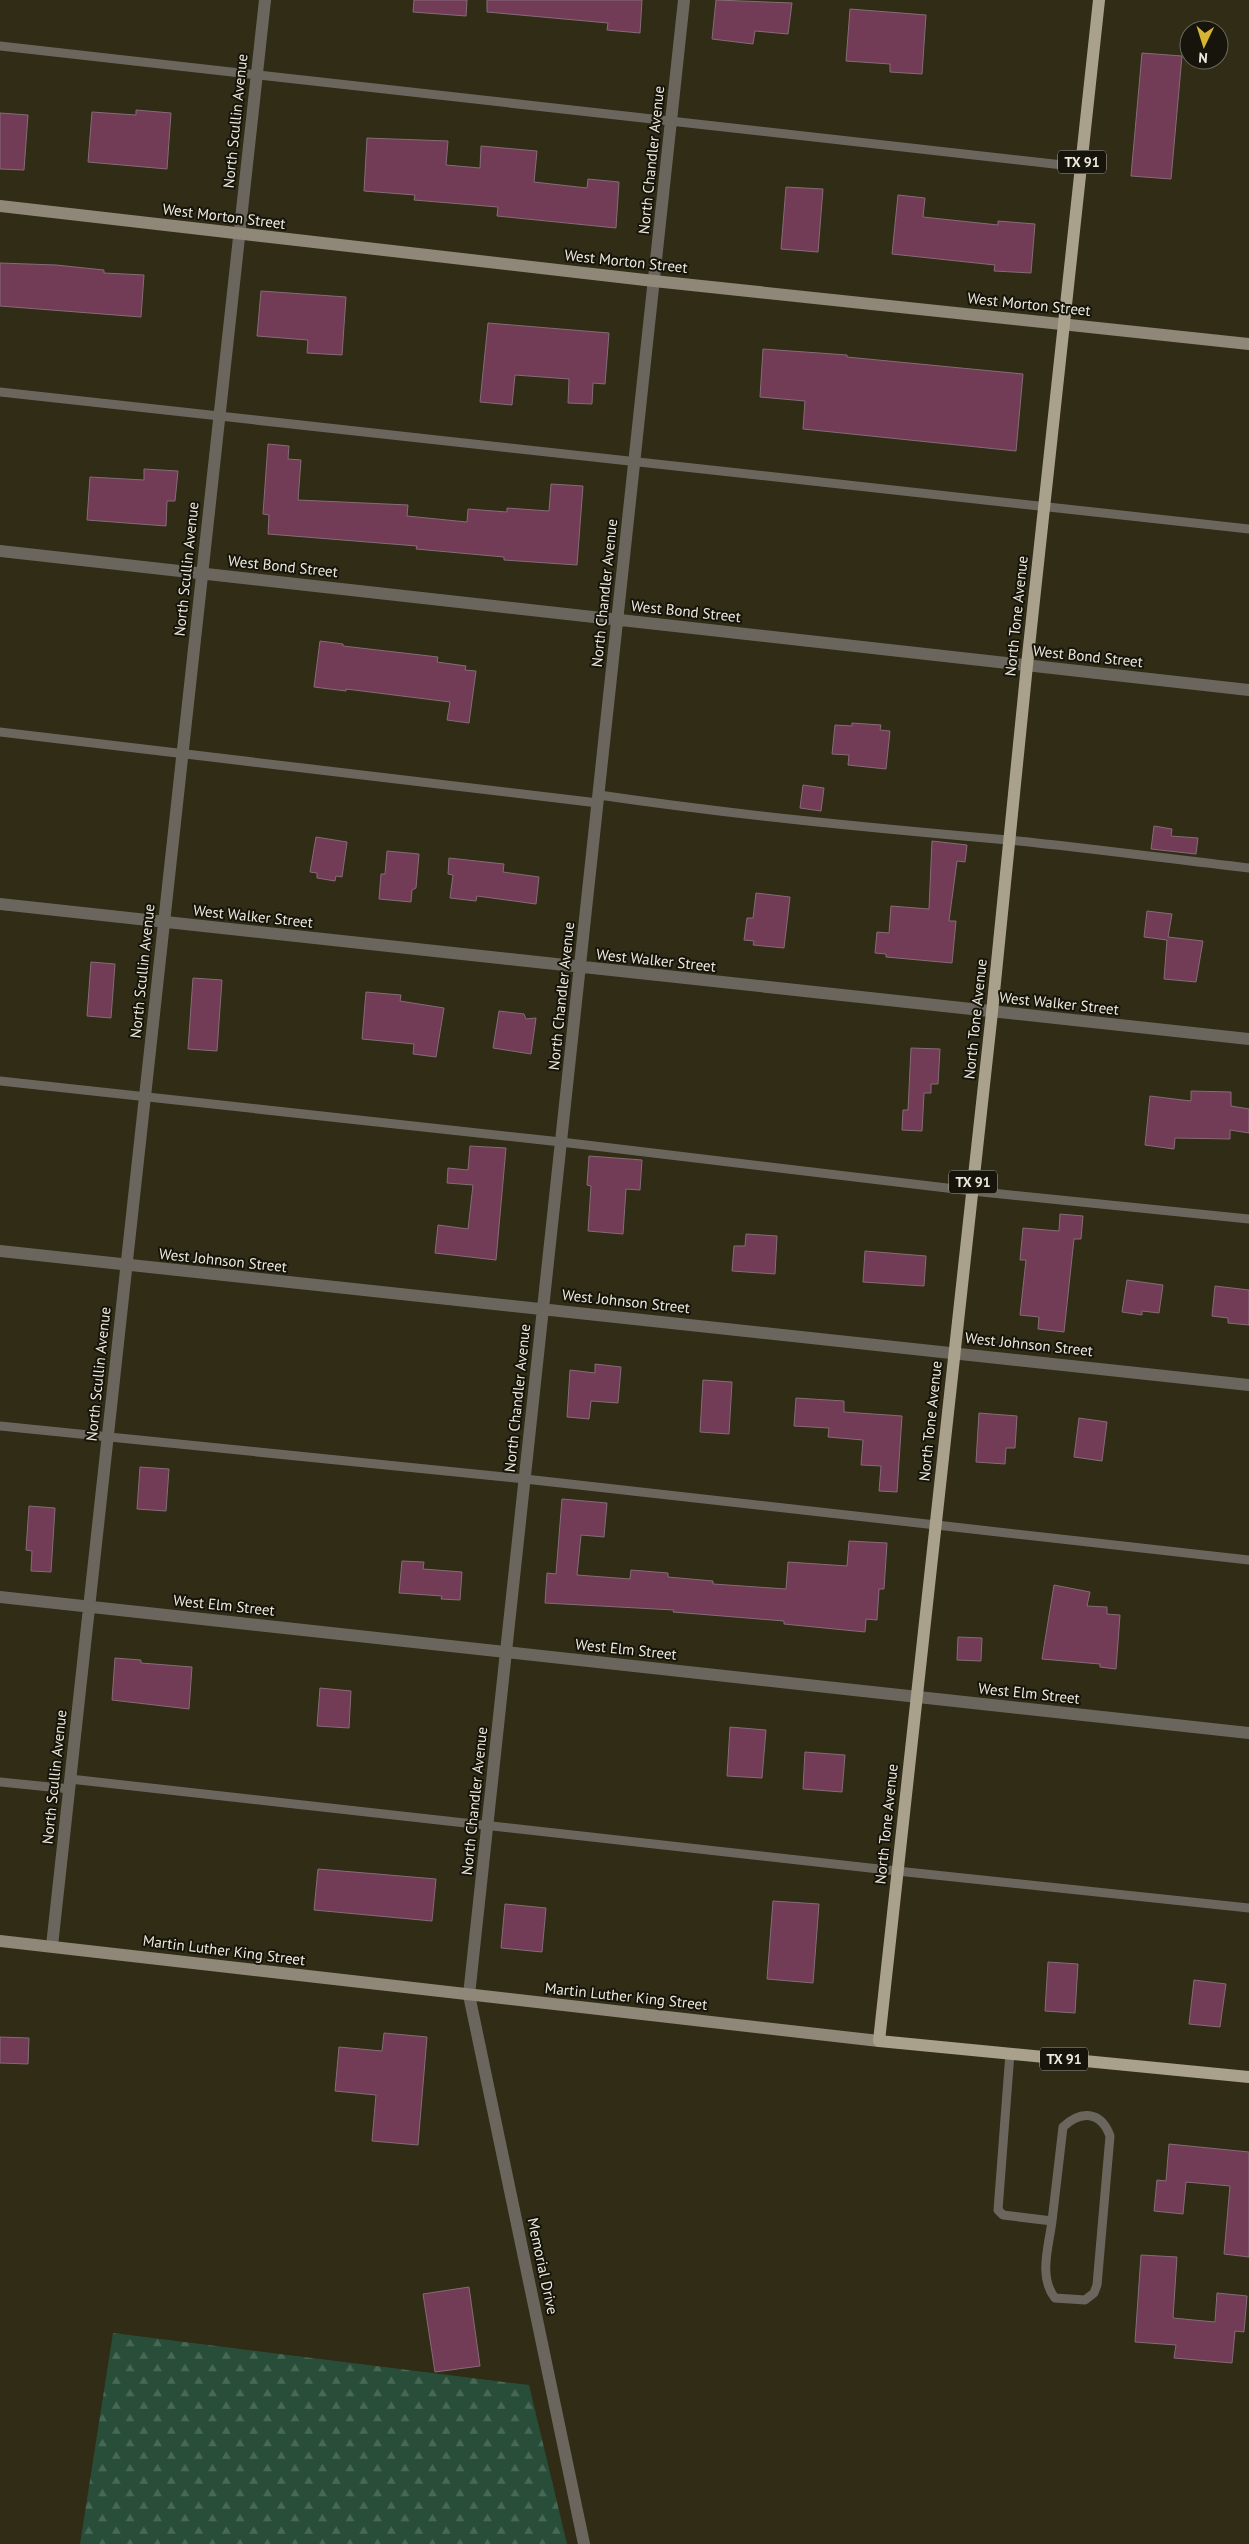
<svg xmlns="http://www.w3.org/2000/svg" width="1249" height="2544" viewBox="0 0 1249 2544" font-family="'PT Sans',sans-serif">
	<defs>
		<pattern id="forest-firs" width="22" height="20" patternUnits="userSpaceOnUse" patternTransform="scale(1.25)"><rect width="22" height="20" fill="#284e3a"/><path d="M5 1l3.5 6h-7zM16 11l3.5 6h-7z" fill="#486856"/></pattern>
	</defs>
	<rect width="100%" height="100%" fill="#302c16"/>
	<path fill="url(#forest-firs)" d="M113,2333L529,2385L567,2544H80Z"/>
	<path fill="#723b56" stroke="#856c76" d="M414,0H467L466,16L413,12Z
		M487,0H642L640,33L607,30L608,23L487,12Z
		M716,0L792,3L788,34L755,31L753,44L712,39Z
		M850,9L926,15L922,74L890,72V64L846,61Z
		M1142,53L1182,56L1171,179L1131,176Z
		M136,110L171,113L167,169L88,162L92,112L136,115Z
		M0,113L28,115L24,170L0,169Z
		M367,138L448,141L446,165L480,168L481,146L537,151L534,182L587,188L588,179L619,182L616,228L497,216L498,207L414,200L415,195L364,191Z
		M786,187L823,189L818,252L781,249Z
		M898,195L925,198L923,217L998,225V221L1035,224L1031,273L994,271L995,265L892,254Z
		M0,263L56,265L104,270V273L144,275L141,317L0,306Z
		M261,291L346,297L342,355L307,353L308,340L257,336Z
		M488,323L609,333L605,384L593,383L592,404L568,403L569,379L515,375L512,405L480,402Z
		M763,349L847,355V357L1023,374L1016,451L803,429L805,401L760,397Z
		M268,444L289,446L288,459L301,460L298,500L408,505L407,516L467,522L468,509L507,512V508L549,511L551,484L583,486L577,565L504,560V557L416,549L417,546L268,534L269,515L263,514Z
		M144,469L178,471L175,501H167L166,526L87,520L90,477L144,480Z
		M320,641L343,644V646L438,657L437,662L466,666L465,670L476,671L469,723L447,720L450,702L346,689V691L314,687Z
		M852,723L881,725L880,730L890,731L886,769L848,765L849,755L832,754L835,725L852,726Z
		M803,785L824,788L821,811L800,808Z
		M1154,826L1172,829L1171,836L1198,838L1196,854L1151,849Z
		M316,837L347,842L342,877L336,876L335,881L317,878V873L310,872Z
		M932,841L967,845L965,862L957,861L949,921H956L952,963L886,957V954L875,953L877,932L889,933L891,906L929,909Z
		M387,851L419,854L416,888L412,890L411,902L379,899L381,874H385Z
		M449,858L504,864L503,872L539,877L536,904L477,896L476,901L450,898L453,875L448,874Z
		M756,893L790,897L784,948L753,945L754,941L744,940L747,918H753Z
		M1147,911L1172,914L1168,937L1203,941L1196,982L1164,979L1167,940L1144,937Z
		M91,962L115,964L111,1018L87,1016Z
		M193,978L222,980L217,1051L188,1049Z
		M366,992L401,995L400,1001L444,1008L436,1057L413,1054L414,1044L362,1039Z
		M499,1011L524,1014L526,1019L536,1018L531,1054L493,1048Z
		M911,1048L940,1049L938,1084H931V1093H924L922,1131L902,1130L903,1110H908Z
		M1191,1091L1231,1092V1106L1249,1109V1133L1230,1130V1139L1175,1138L1174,1149L1145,1145L1150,1096L1191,1101Z
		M470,1146L506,1148L496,1260L435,1253L438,1225L468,1229L473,1185L447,1183L448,1168L468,1170Z
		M589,1156L642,1160L640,1190L626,1189L623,1234L588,1231L591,1186L587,1185Z
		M1060,1214L1083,1216L1081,1239H1074L1064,1332L1038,1329L1039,1317L1020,1315L1026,1260H1020L1023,1228L1059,1231Z
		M746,1234L777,1236L775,1274L732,1271L734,1246H745Z
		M865,1251L926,1256L924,1286L863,1282Z
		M1127,1280L1163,1285L1159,1313L1142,1311V1315L1122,1312Z
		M1215,1286L1249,1290V1325L1228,1323V1318L1212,1316Z
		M595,1364L621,1367L618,1403L591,1401L589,1419L567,1417L570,1370L595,1373Z
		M703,1380L732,1382L729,1434L700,1432Z
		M796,1398L844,1401V1412L902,1416L897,1492L879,1491L881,1466L861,1465L863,1440L828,1437L829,1428L794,1426Z
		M979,1413L1017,1416L1015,1448H1006L1005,1464L976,1462Z
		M1079,1418L1107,1422L1102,1461L1074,1457Z
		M140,1467L169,1469L166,1511L137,1509Z
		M562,1499L607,1503L604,1537L581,1535L577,1575L630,1579L631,1570L668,1573V1577L713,1581V1584L786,1589L788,1562L847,1566L849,1541L887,1543L884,1589H879L877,1620L866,1619L865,1632L784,1624V1621L673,1612L674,1610L545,1603L547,1573L556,1574Z
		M29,1506L55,1508L51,1572L31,1571L32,1551L26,1550Z
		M402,1561L424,1562L423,1569L462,1572L460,1600L441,1599L442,1596L399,1593Z
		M1054,1585L1090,1592L1087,1606L1107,1607V1614L1120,1615L1116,1669L1100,1667V1664L1042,1659Z
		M958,1637L982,1638L981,1661L957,1660Z
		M115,1658L141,1660V1663L192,1667L189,1709L112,1700Z
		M320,1688L351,1691L349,1728L317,1726Z
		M730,1727L766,1730L762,1778L727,1776Z
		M805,1752L845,1755L842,1792L803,1789Z
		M318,1869L436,1879L432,1921L314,1910Z
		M773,1901L819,1904L813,1983L767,1979Z
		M505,1904L546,1908L542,1952L501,1948Z
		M1048,1962L1078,1964L1075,2013L1045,2011Z
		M1194,1980L1226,1984L1220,2027L1189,2024Z
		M384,2033L427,2037L418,2145L372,2141L376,2095L335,2091L339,2047L382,2051Z
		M0,2037L29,2038L28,2064L0,2063Z
		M1169,2144L1249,2152V2257L1224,2254L1230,2186L1186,2182L1183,2214L1154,2211L1157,2180L1166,2181Z
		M1141,2255L1177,2257L1173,2318L1215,2322L1217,2293L1247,2296L1244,2332L1235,2331L1232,2363L1174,2358L1176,2345L1135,2342Z
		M469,2287L480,2366L435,2372L423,2294Z"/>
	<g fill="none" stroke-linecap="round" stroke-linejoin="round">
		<path stroke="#6b665d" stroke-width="9" d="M0,46L1081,167
			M0,392L1249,529
			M0,732L598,803
			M599,795C735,815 872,828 1008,840C1089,848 1169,859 1249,868
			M0,1081L561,1142L972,1191L1249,1219
			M0,1426L525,1479L1249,1560
			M70,1779L897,1871L1249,1908
			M0,1782L70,1789
			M1010,2053L998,2210L1003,2215L1052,2221L1063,2127C1081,2110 1101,2111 1110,2136L1097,2285L1094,2293L1085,2300L1055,2298C1038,2277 1049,2246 1052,2221"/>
		<path stroke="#6b665d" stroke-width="12" d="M0,551L1249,690
			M0,904L1249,1039
			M0,1251L1249,1385
			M0,1597L1249,1733
			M52,1946L265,0
			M584,2544L469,1995L684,0"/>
		<path stroke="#8f8778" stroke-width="12" d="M0,206L654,281L1249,344
			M0,1941L879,2041"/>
		<path stroke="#aaa18d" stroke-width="12" d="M1099,0L1027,665L992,1012L879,2041L1249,2077"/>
	</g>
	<g text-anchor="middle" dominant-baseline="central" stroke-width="4" stroke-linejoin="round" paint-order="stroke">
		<g fill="#16140b" stroke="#acaa9e" stroke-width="1">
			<rect x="1058" y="150.5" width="48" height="23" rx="4"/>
			<rect x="949" y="1170.5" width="48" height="23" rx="4"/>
			<rect x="1040" y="2047.5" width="48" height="23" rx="4"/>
		</g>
		<g font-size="14" font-weight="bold" fill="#edeadd">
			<text x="1082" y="162">TX 91</text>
			<text x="973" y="1182">TX 91</text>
			<text x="1064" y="2059">TX 91</text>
		</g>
		<g font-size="15" fill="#edeadd" stroke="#16140b">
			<text transform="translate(235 121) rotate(-84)">North Scullin Avenue</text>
			<text transform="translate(651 160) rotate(-84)">North Chandler Avenue</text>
			<text transform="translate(224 216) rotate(7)">West Morton Street</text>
			<text transform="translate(626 261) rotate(6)">West Morton Street</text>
			<text transform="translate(1029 304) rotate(6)">West Morton Street</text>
			<text transform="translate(283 566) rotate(6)">West Bond Street</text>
			<text transform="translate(186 569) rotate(-84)">North Scullin Avenue</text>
			<text transform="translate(604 593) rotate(-84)">North Chandler Avenue</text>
			<text transform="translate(686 611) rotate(6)">West Bond Street</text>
			<text transform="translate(1016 616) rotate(-84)">North Tone Avenue</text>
			<text transform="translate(1088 656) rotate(6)">West Bond Street</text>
			<text transform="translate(253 916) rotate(6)">West Walker Street</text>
			<text transform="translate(656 960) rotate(6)">West Walker Street</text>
			<text transform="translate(142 971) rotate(-84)">North Scullin Avenue</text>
			<text transform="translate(561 996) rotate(-84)">North Chandler Avenue</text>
			<text transform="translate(1059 1003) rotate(6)">West Walker Street</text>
			<text transform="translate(975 1019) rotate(-84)">North Tone Avenue</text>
			<text transform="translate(223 1260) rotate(6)">West Johnson Street</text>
			<text transform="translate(626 1301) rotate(6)">West Johnson Street</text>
			<text transform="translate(1029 1344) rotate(6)">West Johnson Street</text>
			<text transform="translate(98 1374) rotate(-84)">North Scullin Avenue</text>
			<text transform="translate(517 1398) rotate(-84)">North Chandler Avenue</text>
			<text transform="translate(930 1421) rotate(-84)">North Tone Avenue</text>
			<text transform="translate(224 1605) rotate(6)">West Elm Street</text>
			<text transform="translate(626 1649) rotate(6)">West Elm Street</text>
			<text transform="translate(1029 1693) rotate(6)">West Elm Street</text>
			<text transform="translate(54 1777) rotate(-84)">North Scullin Avenue</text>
			<text transform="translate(474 1801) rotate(-84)">North Chandler Avenue</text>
			<text transform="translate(886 1824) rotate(-84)">North Tone Avenue</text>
			<text transform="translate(224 1950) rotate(7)">Martin Luther King Street</text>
			<text transform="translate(626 1996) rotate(6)">Martin Luther King Street</text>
			<text transform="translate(543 2266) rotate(78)">Memorial Drive</text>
		</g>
	</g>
	<g transform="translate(1204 45) rotate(184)"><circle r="24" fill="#16140b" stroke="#6c6a5f"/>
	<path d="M0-4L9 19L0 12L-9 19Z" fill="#d6b534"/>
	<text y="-8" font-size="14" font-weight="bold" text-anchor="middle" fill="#edeadd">N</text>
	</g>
</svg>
